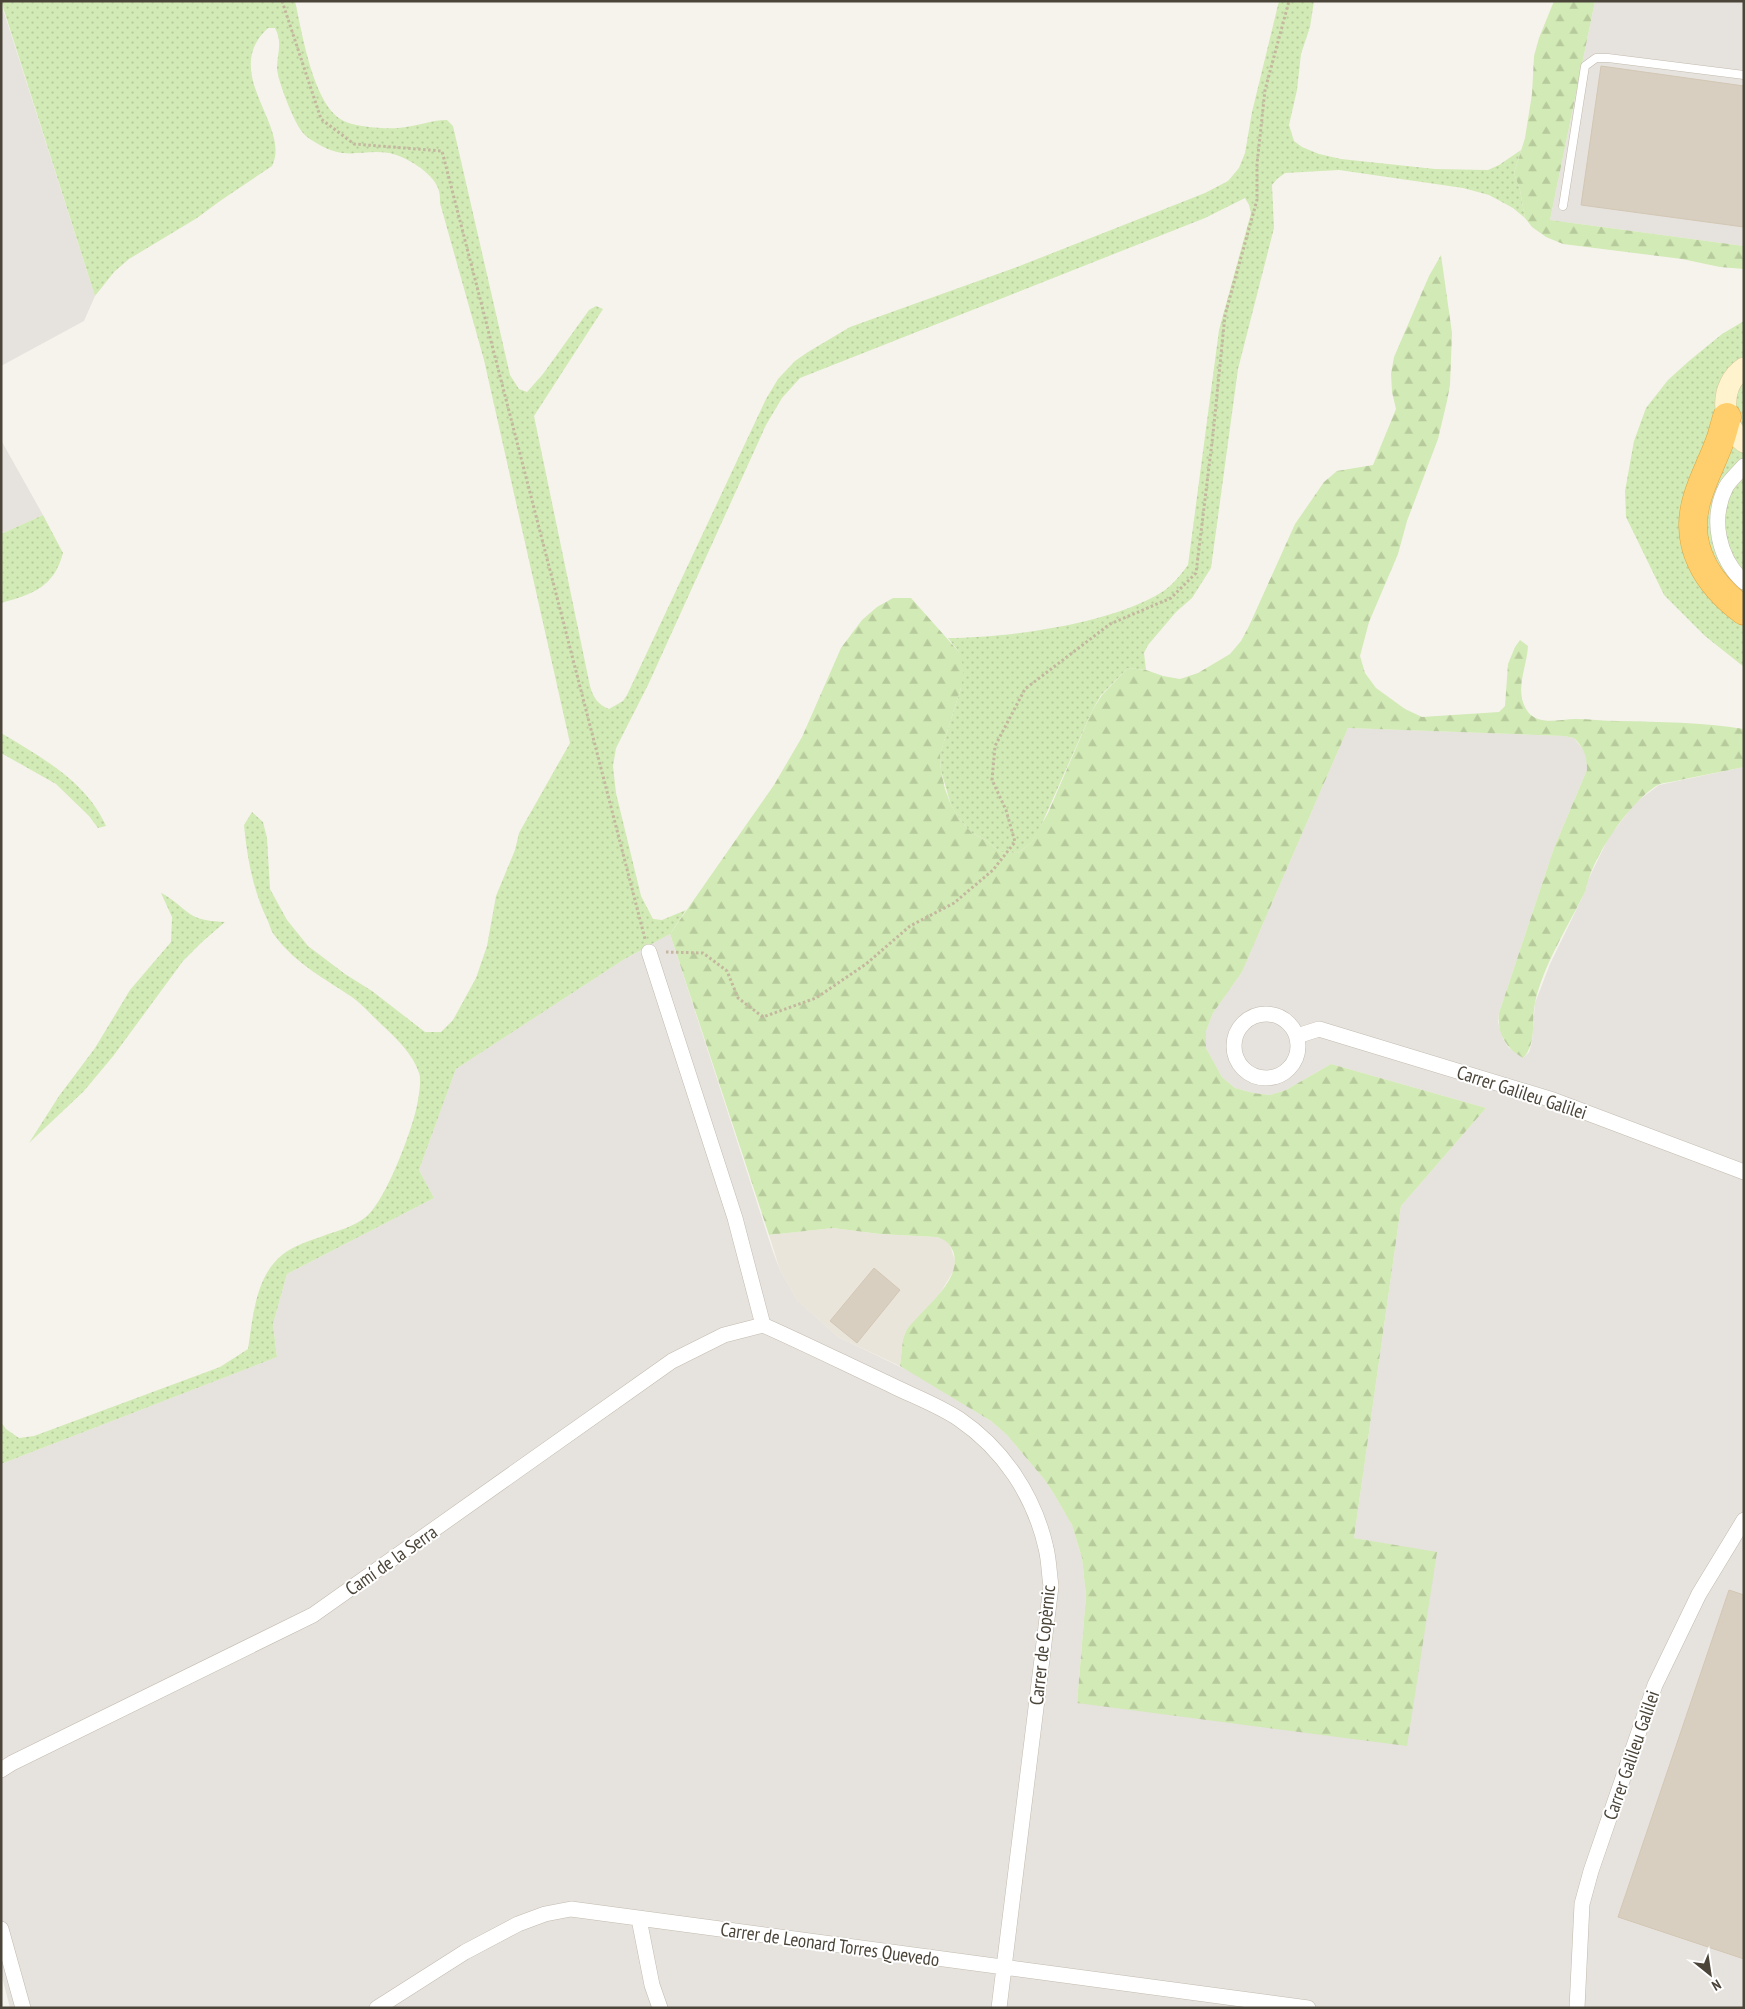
<svg xmlns="http://www.w3.org/2000/svg" width="1745" height="2009" viewBox="0 0 1745 2009" font-family="'PT Sans Narrow',sans-serif">
	<defs>
		<pattern id="grass-dots" width="8" height="8" patternUnits="userSpaceOnUse" patternTransform="scale(1.25)"><rect width="8" height="8" fill="#d2eab5"/><path d="M2 2h.1M6 6h.1" fill="none" stroke="#b6ca9c" stroke-width="1.8" stroke-linecap="round"/></pattern>
		<pattern id="forest-firs" width="22" height="20" patternUnits="userSpaceOnUse" patternTransform="scale(1.25)"><rect width="22" height="20" fill="#d2eab5"/><path d="M5 1l3.5 6h-7zM16 11l3.5 6h-7z" fill="#b6ca9c"/></pattern>
	</defs>
	<rect width="100%" height="100%" fill="#f6f3ec"/>
	<path fill="#eae5da" d="M833,1228L880,1234L936,1237L944,1239L950,1245L955,1261L954,1270L939,1295L906,1331L903,1339L900,1366L838,1337L797,1300L780,1270L769,1235Z"/>
	<path fill="#e6e2dd" d="M1595,1H1744V246L1550,220Z
		M1,3L95,296L84,321L1,366Z
		M1,440L43,515L1,534Z
		M1348,728L1564,736L1574,738L1585,752L1587,760V770L1554,848L1499,1013L1498,1022L1503,1039L1508,1047L1523,1058L1529,1052L1532,1042L1535,1003L1550,964L1586,890L1587,882L1610,835L1617,827L1635,803L1659,785L1744,767V2008H10L1,1973V1464L277,1357L273,1324L287,1274L434,1198L419,1170L456,1069L623,960L670,934L773,1252L780,1270L797,1300L838,1337L911,1372L991,1421L1007,1435L1044,1479L1054,1494L1072,1525L1082,1558L1086,1596L1077,1703L1437,1553L1354,1538L1401,1206L1486,1108L1331,1064L1286,1090L1270,1095L1253,1093L1235,1088L1222,1077L1206,1048V1031L1213,1013L1242,972Z"/>
	<path fill="url(#grass-dots)" d="M1,1H295C302,32 313,104 342,120C353,127 385,129 398,128C415,127 431,120 447,120L453,126L510,375L519,389L527,392L543,374L589,310L596,306L603,309L534,416L590,686C593,697 598,705 609,709L623,701L627,695L766,399L778,379L795,361L808,352L850,327L1017,267L1205,193L1228,181L1239,168L1245,153L1252,112L1279,1H1314L1310,27L1301,54L1297,90L1289,125L1294,141L1302,147L1319,154L1341,159L1435,169L1488,170L1499,165L1521,150L1514,173L1520,190L1525,218L1513,208L1489,195L1463,188L1339,170L1285,173L1277,179L1272,185L1274,228L1238,369L1211,568L1192,598L1176,612L1148,645L1144,653L1146,670L1128,668L1101,695L1092,711L1040,828L1031,843L1018,853L1000,852L987,841L972,833L960,820L951,805L941,771L940,754L961,688L959,652L948,638C1007,638 1111,624 1162,592C1172,586 1181,574 1188,565L1219,330L1251,213L1249,205L1245,198L1205,218L800,378L782,398L766,425L648,685L616,748L613,766L616,793L641,896L653,919L662,920L686,910L670,934L623,960L456,1069L419,1170L434,1198L287,1274L273,1324L277,1357L1,1464V1422L6,1429L19,1438L34,1436L220,1367L248,1349C253,1318 255,1277 282,1255C293,1246 309,1241 323,1236C339,1230 354,1227 367,1216C386,1199 410,1135 416,1110C418,1102 422,1080 419,1073C413,1054 396,1038 382,1025C372,1016 363,1005 352,997C325,979 295,963 275,936C271,932 270,925 267,919C253,890 247,857 244,825L252,812L263,822L267,838L270,889L287,920L308,946L345,974L372,991L425,1032H441L453,1020L476,978L487,946L496,896L515,850L519,833L570,743L484,360L440,203C440,198 440,193 438,188C432,172 405,156 389,153C361,149 346,161 318,144C313,141 306,137 303,133C294,123 278,81 277,69C277,53 283,43 275,28H268C219,73 292,126 272,166L220,201L197,218L129,259L114,272L95,296Z
		M1744,321V667L1705,636L1664,595L1626,517L1625,491L1634,441L1646,408L1668,380L1689,361L1722,334Z
		M43,515L63,553C54,587 33,594 1,603V534Z
		M1,733C41,757 87,782 106,826L98,828L89,816L56,784L1,753Z
		M161,893C172,898 180,907 190,914C200,921 213,921 225,922L202,942L183,961L114,1055L84,1091L29,1143L59,1096L95,1048L130,990L171,942L172,917Z"/>
	<path fill="url(#forest-firs)" d="M1554,1H1595L1550,220L1744,246V269L1720,267L1682,259L1563,244L1546,237L1532,227L1525,218L1520,190L1514,173L1525,138L1532,94L1534,56L1539,38Z
		M1441,255L1452,333L1450,385L1447,401L1438,439L1407,521L1398,554L1369,622L1360,656L1365,673L1376,688L1405,709L1422,717L1499,712L1505,706L1508,664L1515,647L1520,640L1528,646C1527,668 1513,691 1528,712C1539,726 1560,719 1575,719C1589,719 1603,721 1618,721C1660,722 1702,722 1744,729V767C1723,771 1701,776 1680,780C1673,782 1664,782 1658,785C1630,801 1591,859 1586,890C1569,925 1543,965 1535,1003C1531,1022 1537,1044 1523,1058C1505,1048 1497,1033 1499,1013L1554,848L1587,770C1587,756 1584,748 1574,738L1564,736L1348,728L1242,972L1213,1013L1206,1031V1048L1222,1077L1235,1088L1253,1093L1270,1095L1286,1090L1331,1064L1486,1108L1401,1206L1354,1538L1437,1552L1407,1746L1077,1703L1086,1596L1082,1558L1072,1525L1054,1494L1044,1479L1007,1435L991,1421L900,1366L903,1339L906,1331C921,1309 964,1281 953,1251C949,1242 944,1239 936,1237L880,1234L833,1228L769,1235L670,934L774,785L802,737L841,648L862,620L877,607L893,598H911L959,652L964,669L961,688L940,754L941,771L945,789L951,805L960,820L972,833L987,841L1000,852L1018,853L1031,843L1048,813L1092,711L1102,695L1128,668L1146,670L1163,676L1180,679L1198,673L1230,654L1241,641L1249,626L1295,524L1324,482L1337,471L1373,465L1396,409L1392,392L1391,374L1394,357L1429,276Z"/>
	<path fill="#d8cfc1" stroke="#d3c7b4" d="M1601,66L1744,86V227L1581,205Z
		M874,1268L900,1290L857,1343L830,1321Z
		M1729,1590L1744,1595V1959L1618,1917Z"/>
	<g fill="none" stroke-linecap="round" stroke-linejoin="round">
		<g stroke="#c2bbae" stroke-width="9">
			<path id="lane" d="M1563,206L1585,66L1596,58H1608L1744,75"/>
		</g>
		<g stroke="#c2bbae" stroke-width="16">
			<path id="street" d="M1744,466C1738,473 1730,480 1726,487C1710,519 1718,558 1744,582
				M649,952L735,1218L763,1325
				M1234 1046a32 32 0 1 1 64 0a32 32 0 1 1-64 0Z
				M1297,1036L1319,1029L1553,1100L1744,1172
				M763,1325C806,1344 848,1365 891,1385C913,1396 938,1405 959,1419C1003,1449 1034,1495 1046,1548C1049,1560 1049,1573 1051,1586L999,2008
				M1,1770L12,1763L313,1615L672,1361L724,1335L763,1325
				M639,1919L652,1985L660,2008
				M1,1929L23,2008
				M377,2008L465,1952L518,1924L545,1914L571,1909L1308,2008
				M1577,2008L1582,1904L1591,1871L1655,1685L1699,1594L1744,1520"/>
		</g>
		<g stroke="#d6c79b" stroke-width="22">
			<path id="secondary" d="M1744,368C1719,385 1720,424 1744,442"/>
		</g>
		<g stroke="#e0a43c" stroke-width="29">
			<path id="highway" d="M1727,417C1724,426 1722,437 1718,446C1711,464 1702,481 1697,499C1683,546 1708,584 1744,611"/>
		</g>
		<path stroke="#c4b79f" stroke-width="3" stroke-dasharray="2.5 2.5" stroke-linecap="butt" d="M282,1L321,119L354,144L442,151L645,939
			M666,952L703,953L727,971L738,998L763,1017L816,998L866,964L910,926L954,903L993,870L1015,842L1006,810L992,780L995,746L1025,689L1110,624L1171,598L1196,573L1213,434L1225,315L1257,200V164L1265,90L1289,1"/>
		<use href="#lane" stroke="#fff" stroke-width="8"/>
		<use href="#street" stroke="#fff" stroke-width="15"/>
		<use href="#secondary" stroke="#fff3cd" stroke-width="21"/>
		<use href="#highway" stroke="#ffcf6e" stroke-width="28"/>
	</g>
	<g text-anchor="middle" dominant-baseline="central" stroke-width="4" stroke-linejoin="round" paint-order="stroke">
		<g font-size="19" fill="#4b4439" stroke="#fff">
			<text transform="translate(1522 1092) rotate(18)">Carrer Galileu Galilei</text>
			<text transform="translate(391 1560) rotate(-35)">Camí de la Serra</text>
			<text transform="translate(1042 1645) rotate(-84)">Carrer de Copèrnic</text>
			<text transform="translate(1631 1755) rotate(-71)">Carrer Galileu Galilei</text>
			<text transform="translate(830 1944) rotate(8)">Carrer de Leonard Torres Quevedo</text>
		</g>
	</g>
	<rect width="1745" height="2009" fill="none" stroke="#4b4439" stroke-width="5"/>
	<g transform="translate(1710 1974) rotate(150)" stroke="#ffffff" stroke-width="4" paint-order="stroke">
	<path d="M0-4L9 19L0 12L-9 19Z" fill="#4b4439"/>
	<text y="-8" font-size="14" font-weight="bold" text-anchor="middle" fill="#4b4439">N</text>
	</g>
</svg>
